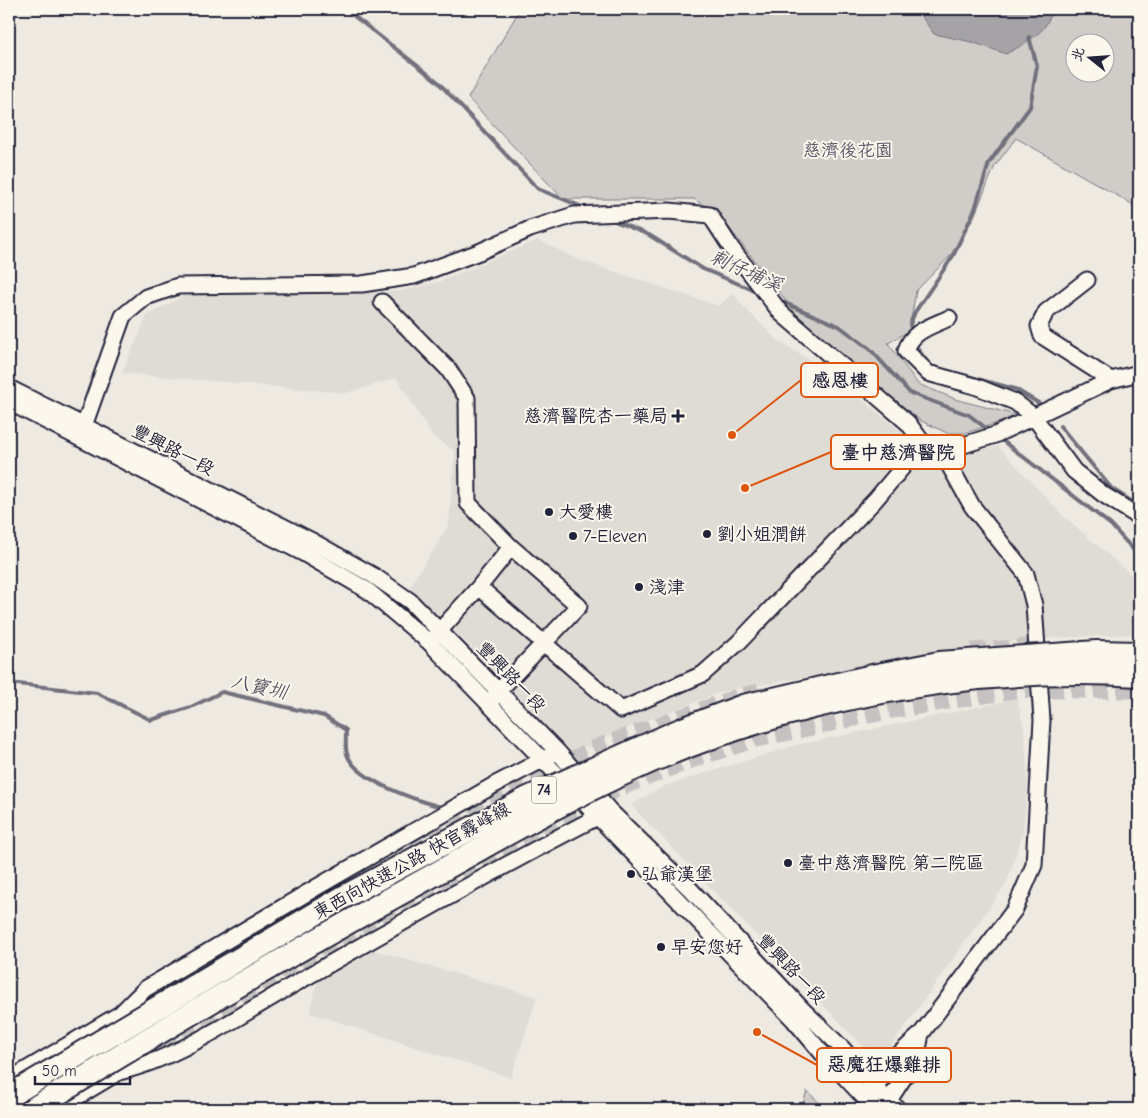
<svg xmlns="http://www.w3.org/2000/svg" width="1148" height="1118" viewBox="0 0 1148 1118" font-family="'Comic Neue','LXGW WenKai TC',sans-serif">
	<rect width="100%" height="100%" fill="#eeeae2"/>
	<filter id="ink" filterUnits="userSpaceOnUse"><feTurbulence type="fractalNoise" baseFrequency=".02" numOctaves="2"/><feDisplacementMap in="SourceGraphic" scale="10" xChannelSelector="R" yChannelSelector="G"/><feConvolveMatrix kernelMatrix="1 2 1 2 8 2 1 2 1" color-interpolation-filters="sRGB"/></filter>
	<g filter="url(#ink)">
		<path fill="#dfdbd5" d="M538,240L579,260L719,306L734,292L740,303L776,339L832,375L920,447L928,460L998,446L1063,516L1132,575L1135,606L1132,634L1019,640L724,691L617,732L573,753L461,637L407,591L449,525L455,451L432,436L397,378L346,393L122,373L147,316L185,295L403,291L441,281Z
			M1017,699L1024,729L1028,781L1023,833L1006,884L879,1063L631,805L664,786L797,745Z
			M370,949L537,997L511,1078L310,1013L318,979Z"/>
		<path fill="#d0cdc9" stroke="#797882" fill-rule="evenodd" d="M520,9H1139V208L1016,138L995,166L973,219L950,256L916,291L909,331L888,343L918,384L958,400L1020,416L965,433H947L921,421L808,329L719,215L694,199H563L468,98ZM1076,42H1106V72H1076Z
			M807,1091L826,1109H801Z"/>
		<path fill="#a6a3a7" stroke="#716f7c" d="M916,9H1052C1048,33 1026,43 1006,54L972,42L934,34Z"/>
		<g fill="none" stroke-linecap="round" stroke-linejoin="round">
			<path stroke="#716f7c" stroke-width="4" d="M345,9L437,81L538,189L585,208
				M612,220L649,235L703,269L758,292
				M778,300L839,326L870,349L910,393L969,415L991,432
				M912,333L910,324L915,312L953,256L975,209L989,163L1030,107L1037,66L1029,37
				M916,346L929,365
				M981,380L1015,389L1045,407
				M1060,426L1112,489L1139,506
				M999,438L1111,525L1139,556
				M9,683L97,693L151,720L191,707L222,692L324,716L346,730C346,738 345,747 347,754C356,781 416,800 441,807"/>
			<path stroke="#c5c2c1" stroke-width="15" stroke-dasharray="15 8" stroke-linecap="butt" d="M971,650L1045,645
				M391,859L522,785L595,747L737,696L759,691
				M128,1009L265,931
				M143,1058L595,802L619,789L694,760L756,740L887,712L1016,691H1139"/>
			<g stroke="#22223b" stroke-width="19">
				<path id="minor" d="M1087,280L1046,312L1039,326L1042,336L1111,380
					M382,302L448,369L467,398L468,503L511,547
					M949,318C932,326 911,331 906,351L928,373L975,386L1015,402L1033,416L1074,471L1104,495L1139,517
					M9,388L312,541L374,576L410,601L557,751L609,810L691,890L803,1010L843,1049L875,1088L898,1109
					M9,402L303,553L367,590L429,642L793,1019L822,1053L875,1109
					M78,437L84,426L123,316L146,297L178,286L362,284L414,276L479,252L530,229L574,215L669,211L710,215L732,249L781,313L908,423L923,443L951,449L995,435L1111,380L1139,373
					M479,587L621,710L703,674L739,642L875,500L923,443
					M434,637L479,587L511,547L579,606L492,698
					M119,1072C178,1059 245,1012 298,982C399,924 501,866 605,813
					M9,1080L120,1014L145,989L317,887L496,784L550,756
					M870,1095L899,1054L921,1034L1015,909L1034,865L1042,720L1034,605L1026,574L972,506L939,447
					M884,1108L916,1059L921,1034
					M57,1109L127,1067"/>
			</g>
			<use href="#minor" stroke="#fbf7ec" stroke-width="15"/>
			<g stroke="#22223b" stroke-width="26" stroke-linecap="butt">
				<path id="highway-bridge" d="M9,1096L342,898L528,798L680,730L743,706L877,675L939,663L1097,652L1139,653
					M33,1109C157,1033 282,958 410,888C478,851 544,811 614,778C771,703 965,664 1139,675"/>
			</g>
			<use href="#highway-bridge" stroke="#fbf7ec" stroke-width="22"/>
		</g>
	</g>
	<g fill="#22223b" stroke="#fbf7ec" stroke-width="2">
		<path d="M675.5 408.5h5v5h5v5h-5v5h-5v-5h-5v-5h5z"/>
		<circle cx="549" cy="512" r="5"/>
		<circle cx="707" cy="534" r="5"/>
		<circle cx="573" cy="536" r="5"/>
		<circle cx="639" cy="587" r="5"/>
		<circle cx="788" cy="863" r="5"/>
		<circle cx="631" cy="874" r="5"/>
		<circle cx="661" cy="947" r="5"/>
	</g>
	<g text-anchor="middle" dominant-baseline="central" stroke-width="4" stroke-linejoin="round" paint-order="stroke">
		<rect fill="#fbf7ec" stroke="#636270" stroke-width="1" x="531.5" y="776.5" width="25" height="27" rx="4"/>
		<g font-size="16" font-weight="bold" fill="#22223b">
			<text x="544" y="790">74</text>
		</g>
		<g font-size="18" fill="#565566" stroke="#fbf7ec">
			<text x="848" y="150">慈濟後花園</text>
		</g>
		<g font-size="18" fill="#22223b" stroke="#fbf7ec" text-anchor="start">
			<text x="668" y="416" text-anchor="end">慈濟醫院杏一藥局</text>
			<text x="559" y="512">大愛樓</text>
			<text x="717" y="534">劉小姐潤餅</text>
			<text x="583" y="536">7-Eleven</text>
			<text x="649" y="587">淺津</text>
			<text x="798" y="863">臺中慈濟醫院 第二院區</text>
			<text x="641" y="874">弘爺漢堡</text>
			<text x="671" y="947">早安您好</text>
		</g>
		<g font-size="18" fill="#22223b" stroke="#fbf7ec">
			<text transform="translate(173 450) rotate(27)">豐興路一段</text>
			<text transform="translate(511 677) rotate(46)">豐興路一段</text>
			<text transform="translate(412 861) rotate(-29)">東西向快速公路 快官霧峰線</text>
			<text transform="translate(791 969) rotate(46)">豐興路一段</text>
		</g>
		<g font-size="19" font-style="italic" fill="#575666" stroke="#fbf7ec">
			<text transform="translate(746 271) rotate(24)">刺仔埔溪</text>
			<text transform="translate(259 687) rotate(12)">八寶圳</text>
		</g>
	</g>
	<path fill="none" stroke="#de560e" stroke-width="2" d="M732 435L801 380M745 488L831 452M757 1032L817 1065"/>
	<g fill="#de560e" stroke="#fbf7ec" stroke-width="2">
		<circle cx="732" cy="435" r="5"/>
		<circle cx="745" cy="488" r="5"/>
		<circle cx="757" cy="1032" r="5"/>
	</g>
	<g fill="#fbf7ec" stroke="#de560e" stroke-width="2">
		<rect x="801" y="363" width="77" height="34" rx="5"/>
		<rect x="831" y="435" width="134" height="34" rx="5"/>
		<rect x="817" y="1048" width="134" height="34" rx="5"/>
	</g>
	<g font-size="19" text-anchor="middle" font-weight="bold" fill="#22223b">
		<text x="840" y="387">感恩樓</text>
		<text x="898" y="459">臺中慈濟醫院</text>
		<text x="884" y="1071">惡魔狂爆雞排</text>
	</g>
	<rect width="1148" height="1118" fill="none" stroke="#fbf7ec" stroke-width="30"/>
	<rect x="15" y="15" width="1118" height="1088" fill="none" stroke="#22223b" stroke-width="2" filter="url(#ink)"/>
	<g transform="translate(1090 58) rotate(287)"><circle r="24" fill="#fbf7ec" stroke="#a4a2a5"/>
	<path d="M0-4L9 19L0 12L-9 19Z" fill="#22223b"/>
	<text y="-8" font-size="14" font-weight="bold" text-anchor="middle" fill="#22223b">北</text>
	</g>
	<path d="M35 1076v8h95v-8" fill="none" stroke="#22223b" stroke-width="2.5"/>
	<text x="42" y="1076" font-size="15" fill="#22223b" stroke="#fbf7ec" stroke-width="4" paint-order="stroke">50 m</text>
</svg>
